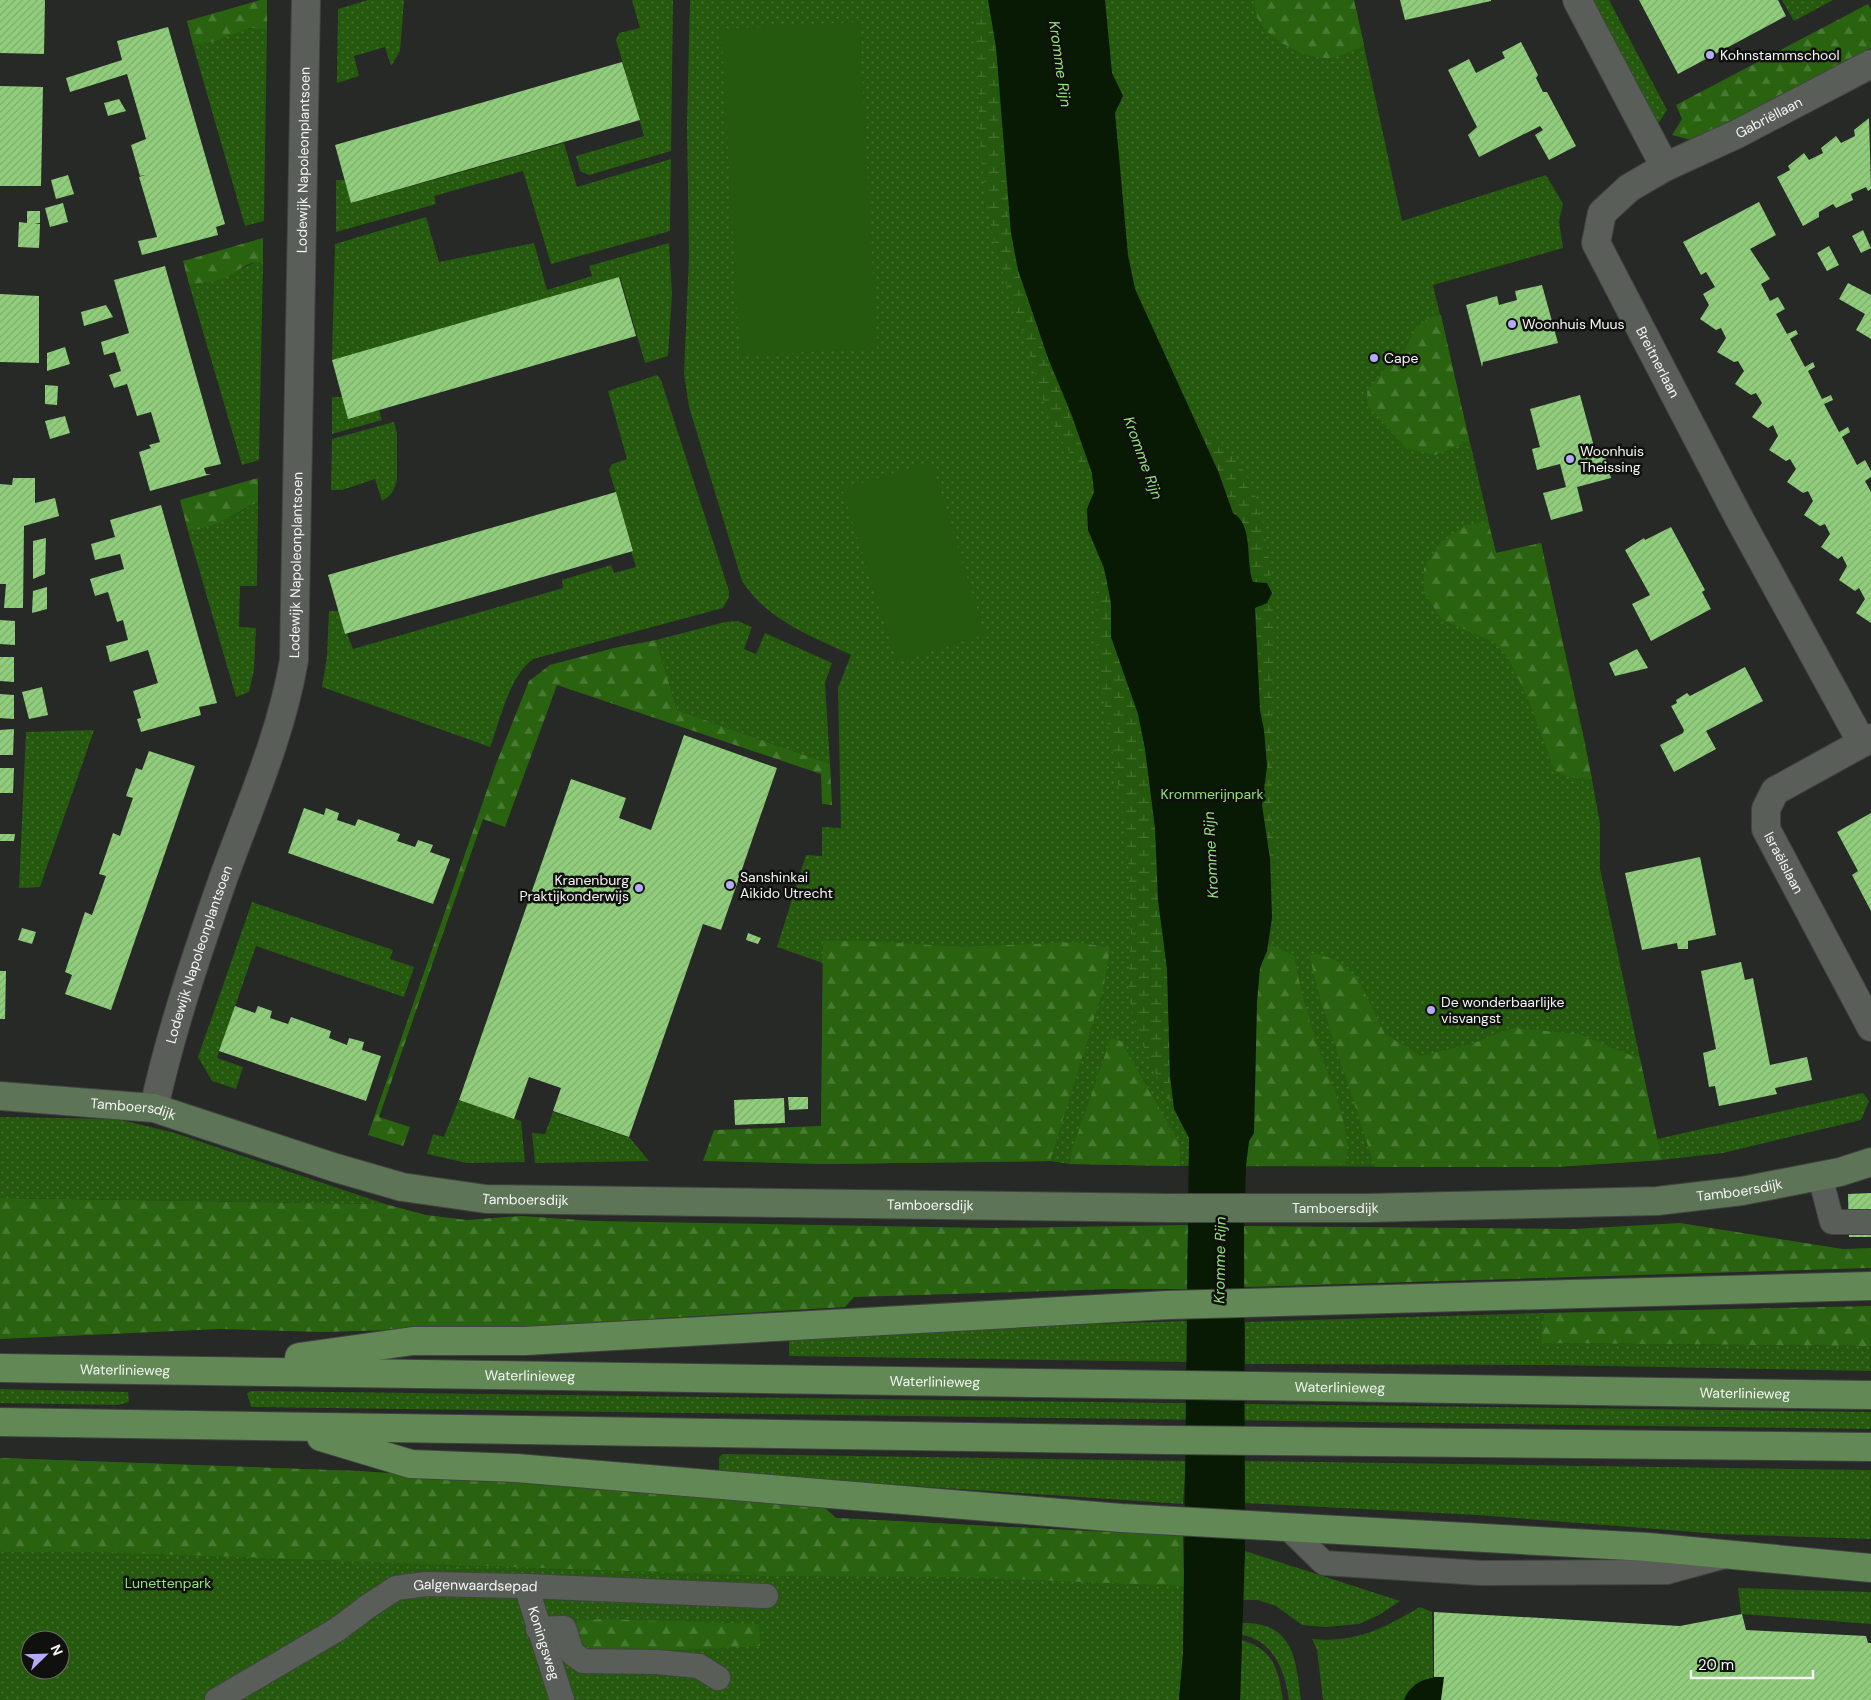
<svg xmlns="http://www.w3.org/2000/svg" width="1871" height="1700" viewBox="0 0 1871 1700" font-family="'DM Sans',sans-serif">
	<defs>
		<pattern id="green-dots" width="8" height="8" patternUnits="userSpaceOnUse" patternTransform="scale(1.25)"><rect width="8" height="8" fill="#25590d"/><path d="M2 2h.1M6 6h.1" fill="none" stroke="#457131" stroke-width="1.8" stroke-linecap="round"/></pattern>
		<pattern id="forest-firs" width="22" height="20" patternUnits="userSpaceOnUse" patternTransform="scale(1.25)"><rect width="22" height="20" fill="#2a6310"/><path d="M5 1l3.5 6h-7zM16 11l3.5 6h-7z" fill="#497a33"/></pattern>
		<pattern id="wetland-marsh" width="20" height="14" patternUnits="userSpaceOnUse" patternTransform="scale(1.25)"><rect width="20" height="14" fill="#25590d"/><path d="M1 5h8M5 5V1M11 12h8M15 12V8" fill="none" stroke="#457131"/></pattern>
		<pattern id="building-hatch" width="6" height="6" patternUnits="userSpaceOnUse" patternTransform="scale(1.25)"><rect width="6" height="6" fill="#90ce7c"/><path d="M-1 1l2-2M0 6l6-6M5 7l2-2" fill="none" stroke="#7ead6f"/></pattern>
	</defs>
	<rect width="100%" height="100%" fill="#262925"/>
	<path fill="url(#green-dots)" fill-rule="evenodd" d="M368,0H404L400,51L391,66L385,47L354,56L359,76L337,83L338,9Z
		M632,0H673L671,151L589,175L580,171L576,156L644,136L616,40L619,33L640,28Z
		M690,0H1354L1402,221L1546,175L1563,204L1559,221L1563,248L1433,285L1496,553L1541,543L1585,743L1600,823V869L1657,1139L1863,1093L1869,1101L1861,1120L1723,1153L1662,1160L1554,1167L1180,1166L1070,1164L1050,1161L821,1164L823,963L777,947L806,855L822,856V827L841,828L838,688L851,655C811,636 767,620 742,581L689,407L684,374L689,256L687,125Z
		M1593,0H1609L1667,110L1658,124Z
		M1782,0H1833L1794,21Z
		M258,27L267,29L264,221L245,226L193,45C215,41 236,30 258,27Z
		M564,143L577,187L671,159L670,231L551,264L523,171L434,196L436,204L336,232V180H345L352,203Z
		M426,217L439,262L534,243L547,290L592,276L589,266L669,243L672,294L668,356L645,363L620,277L332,360L335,244Z
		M256,262H263L259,460L242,465L189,284C216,281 233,272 256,262Z
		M657,375L661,380L729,591V597L723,608L533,659C508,678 501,719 490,747L322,687L327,656L329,611H339L345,634H347L353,649L563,588L562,580L611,565L614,573L636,567L631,551L633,550L609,470L612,464L627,459L608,391Z
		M332,397H342L379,410L382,420L332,434Z
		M394,422L397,433V478C396,488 391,496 382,501L375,479L342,490H331L332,439Z
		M258,502L257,586H240L239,627L256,628L254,670L249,692L236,697L188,531C219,527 232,515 258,502Z
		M738,621L752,627L744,649L756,654L765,633L832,663L825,683L830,764L677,710L656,640L725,622Z
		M94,730L40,887L19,888L26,732Z
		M252,902L393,950L390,959L414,967L404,997L256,946L217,1058L243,1067L236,1089L212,1081L198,1057Z
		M459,1099L521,1121L525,1162L467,1163L427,1154L433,1134L444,1137Z
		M553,1112L630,1138L649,1161L535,1163L532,1133L545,1134Z
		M0,1117L117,1119L175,1133L385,1204L0,1198Z
		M1544,1313L1542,1343L1871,1346V1371L1551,1365L1245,1364V1322Z
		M1187,1321V1362L789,1356V1334Z
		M0,1389L128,1392L129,1402L118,1405L0,1403Z
		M251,1391L1871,1412V1429L251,1407L247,1393Z
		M723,1454L1186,1461L1183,1504L719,1473V1457Z
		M0,1458L358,1471L824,1507L836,1518L1183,1536V1568H1244L1245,1551L1400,1601L1379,1615L1359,1624L1326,1627L1302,1625L1276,1606L1258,1600H1243L1244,1596L1183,1655L1179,1700H0ZM30,1640H60V1670H30Z
		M1244,1461L1871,1470V1539L1720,1534L1477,1515L1244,1503Z
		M1738,1588L1871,1592V1624L1741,1614Z
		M1420,1607L1432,1612L1433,1678C1419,1680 1410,1686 1404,1700H1323L1317,1650L1312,1639C1356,1643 1382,1629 1420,1607Z
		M1242,1623C1294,1622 1296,1660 1301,1700H1289C1285,1671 1274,1641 1242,1635Z
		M1242,1640C1274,1650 1278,1669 1283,1700H1240Z"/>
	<path fill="url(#forest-firs)" d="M260,0H267V29L250,28L215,41L193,45L187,21Z
		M1255,0H1354L1364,45C1351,51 1338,59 1323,58C1297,55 1250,32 1255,0Z
		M1868,4L1871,9V48L1700,138L1691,140L1672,135L1682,119L1676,105Z
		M263,238V262C248,261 238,271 226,277C215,282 201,283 189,284L183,261Z
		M1441,315L1469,441L1435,455L1406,448L1368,405L1367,391L1386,368L1404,352L1416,328L1429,318Z
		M258,478V502C230,515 221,527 188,531L180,500Z
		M1488,522L1496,553L1541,543L1592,779L1568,777L1555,771L1529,701L1509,659L1494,642L1441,619L1424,592V568L1441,543L1465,525Z
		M656,640L677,710L830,764L832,805L822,804L821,774L557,685L505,827L483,819L379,1117L410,1127L403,1146L368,1135L496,764L529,681L550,665L614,648Z
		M823,941H868L962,947L1076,942L1110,948L1103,990L1050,1161L821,1164L703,1161L714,1130L821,1126Z
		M1270,944L1294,956C1299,983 1306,1011 1315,1037C1326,1072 1355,1130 1345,1165L1246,1166L1249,1141L1254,1133L1257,1001L1260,968Z
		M1317,954L1335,960L1356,976L1385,1034L1421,1056L1471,1044L1514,1028L1578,1034L1640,1059L1662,1160L1554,1167H1375L1321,1001L1309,955Z
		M1111,1038L1121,1041L1180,1145V1166L1070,1164L1071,1153Z
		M0,1198L385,1204L426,1215L467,1220L522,1216L593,1221L992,1228L1188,1225L1187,1289H1114L854,1297L845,1307L534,1326L322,1332L220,1329L0,1339Z
		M1680,1223L1843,1249L1871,1248V1268L1244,1287V1226L1574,1229Z
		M1871,1306V1346L1541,1343L1544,1313Z
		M0,1458L358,1471L740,1497L824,1507L836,1518L1183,1536L1184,1586L961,1577L769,1576L99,1552H0Z
		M602,1619L759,1624L760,1646C732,1647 602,1656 585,1646C578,1642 578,1629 576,1621Z"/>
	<path fill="url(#wetland-marsh)" d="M989,8C994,45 999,82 1002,120C1005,171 1006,221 1018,271C1035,340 1068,406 1092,473C1052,445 1042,396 1029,352C1015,308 998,266 990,221C978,158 978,92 976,28V18Z
		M1198,425C1209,435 1223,444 1233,455C1263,491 1267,543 1272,589L1269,585L1253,582L1246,533L1233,513L1218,471Z
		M1106,579L1111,603V637L1138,714L1155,828L1158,900L1167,969L1170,1075L1174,1109C1158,1078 1140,1046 1132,1012C1126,986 1130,962 1131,936C1131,911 1130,885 1128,861C1124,811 1114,763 1106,714C1099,672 1092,630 1097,587Z
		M1272,593L1273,603L1272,831C1275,853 1278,877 1271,899L1270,859L1262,805L1266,747L1260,710L1255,608L1262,606Z"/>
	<path fill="#25590d" d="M859,22L877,348L740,356L721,29Z
		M931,462L985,634L897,662L842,489Z"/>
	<path fill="#081a03" d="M988,0H1105L1112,73L1123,96L1115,113L1128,255L1135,289L1218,471L1233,513C1254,525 1245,561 1253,582L1267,583L1272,593L1267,603L1255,608L1260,710L1264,730L1267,766L1262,805L1270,859L1272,918L1267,951L1260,968L1257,1001L1254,1133L1249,1141L1246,1166L1244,1226L1245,1551L1240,1700H1179L1183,1655L1189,1138L1174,1109L1170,1076L1167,969L1158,900L1155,828L1145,749L1138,714L1111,637V603L1104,568L1088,530L1087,509L1094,492L1092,473L1072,416L1048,358L1018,270L1011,233L996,47Z
		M1459,1675L1460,1700H1404C1414,1676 1437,1677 1459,1675Z"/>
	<path fill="url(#building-hatch)" d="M0,0H45L44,54L0,53Z
		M1400,0H1491V1L1405,20Z
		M1639,0H1778L1786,16L1678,74Z
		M168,27L225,224L216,227L218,235L142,255L138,241L157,237L139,177L145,175L140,176L131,145L146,139L127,74L70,92L66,78L122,60L117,41Z
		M1521,42L1538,75L1536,78L1543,92H1547L1576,146L1549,160L1535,135L1543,130L1540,126L1479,157L1468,135L1477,127L1448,70L1469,59L1476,73L1505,58L1502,52Z
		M622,62L640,120L351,203L335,145Z
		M0,86L43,87L41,186H0Z
		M119,99L126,111L108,116L104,103Z
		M1869,118L1871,189L1868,191L1866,187L1851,194L1853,200L1836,208L1833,204L1819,212V217L1803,226L1777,177L1790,170L1788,166L1804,153L1809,160L1823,153L1821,148L1836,136L1841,143L1855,136L1854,130Z
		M68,175L74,194L56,199L51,180Z
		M1759,202L1776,235L1750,249L1770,279L1761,284L1770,301L1778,297L1785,309L1776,314L1787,334L1796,330L1798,334L1790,339L1805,367L1813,362L1815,367L1808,371L1822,399L1831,395L1833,400L1824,404L1839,432L1848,427L1850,432L1842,437L1857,465L1865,460L1871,471V477L1865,481L1871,492V623L1856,613L1865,599L1859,588L1855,591L1839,580L1847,566L1842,556L1838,559L1821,547L1830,534L1825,524L1820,526L1804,515L1813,501L1808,491L1803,493L1787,482L1796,469L1790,459L1786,461L1769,450L1778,436L1773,425L1768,428L1752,417L1762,403L1756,393L1751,395L1735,384L1744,371L1738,361L1734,362L1717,352L1726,338L1721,328L1716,330L1700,319L1709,305L1703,294L1715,287L1706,272L1701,275L1683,242Z
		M63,203L68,222L50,227L45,208Z
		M27,211H40V223H34L40,224L39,248L18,247L19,222L27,223Z
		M1863,230L1871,248L1861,253L1852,236Z
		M1829,246L1839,265L1827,271L1817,253Z
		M165,266L221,464L204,468L206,474H211L150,491L139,452L151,448L149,445L160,442L151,412L137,416L127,384L114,388L109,375L121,371L115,352L104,355L101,342L129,333L114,280Z
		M619,277L636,336L348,419L332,360Z
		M1848,283L1871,295V339L1856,330L1865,314L1839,299Z
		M1542,285L1558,343L1483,362L1482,367L1466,305L1497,296L1499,305L1517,300L1515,291Z
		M0,294L39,296V363L0,362Z
		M106,305L113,317L84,326L81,312Z
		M65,347L70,364L47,371V353Z
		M45,385L58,386L57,405L45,404Z
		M1580,395L1596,454L1604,452L1611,478L1577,487L1583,511L1551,520L1543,493L1566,487L1560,464L1537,470L1532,449L1540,447L1530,409Z
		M65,416L70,433L50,439L45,421Z
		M13,478H35V503L55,498L59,516L24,526L23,608H4L6,584H0V484L12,485Z
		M616,492L633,551L345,634L328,575Z
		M161,505L217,703L199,707L201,715L141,732L137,719L141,718L133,691L158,683L148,650L110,662L106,646L128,640L123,620L117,622L108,592L95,596L90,579L124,569L120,554L95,560L91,544L115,537L110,520Z
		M1671,527L1705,590L1702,592L1711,609L1651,641L1632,604L1650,595L1625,550L1644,538L1645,540Z
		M46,538L45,574L33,579V541Z
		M47,587V609L32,613L33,591Z
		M0,620L15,621V645L0,644Z
		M1637,649L1648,668L1615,676L1609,663Z
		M0,657H14V682L0,681Z
		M1745,667L1763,701L1706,731L1716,749L1674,772L1660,745L1683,733L1684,730L1671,706L1677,703L1676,700L1687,693L1690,696Z
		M42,687L48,715L29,719L22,692Z
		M0,694L14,695V719L0,718Z
		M14,729L13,755H0V730Z
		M684,735L777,768L721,930L703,924L629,1137L553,1111L561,1088L529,1077L514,1119L459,1100L571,779L626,798L619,818L651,830Z
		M149,751L195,766L111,1010L65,994L72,975L65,972L85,912L92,915L106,876L99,874L113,833L120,836L126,818L133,798L126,796L136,768L142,770Z
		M0,768H14L13,793H0Z
		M304,808L324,815L326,808L339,813L337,820L355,826L358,819L400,834L397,841L415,847L418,840L433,845L430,852L450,859L433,904L288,853Z
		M1871,813V911L1852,875L1858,871L1837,832Z
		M0,834H15L14,841H0Z
		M1700,857L1716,935L1688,941V949H1678L1677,943L1642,950L1625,873Z
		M22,928L36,932L32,944L18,940Z
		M748,933L761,938L758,944L746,940Z
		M1741,962L1745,980L1753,978L1770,1065L1807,1057L1812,1080L1775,1088L1777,1094L1719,1106L1715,1086L1709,1087L1703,1053L1716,1049L1701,971Z
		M0,971H6L5,1019H0Z
		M235,1006L255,1013L258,1006L272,1011L270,1018L288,1024L291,1017L331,1031L329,1038L347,1045L349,1038L364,1042L362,1050L381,1056L366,1101L219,1051Z
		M788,1097H808V1109L789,1110Z
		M784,1098L785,1123L735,1125L734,1100Z
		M1871,1193V1237H1849L1848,1194Z
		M1434,1612L1680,1626L1742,1614L1746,1630L1866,1636L1868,1643H1871V1700H1441L1444,1677H1434Z"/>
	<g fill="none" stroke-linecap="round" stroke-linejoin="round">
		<g stroke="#414440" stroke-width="26">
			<g id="lane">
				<path d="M1820,1176L1832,1222H1871"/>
				<path d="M1286,1526L1324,1563L1481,1573L1667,1572L1722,1557"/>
				<path id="s1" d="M526,1586L562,1700"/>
				<path d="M538,1629L564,1628L572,1653L583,1661L657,1662L699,1666L718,1678"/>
				<path id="s2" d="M217,1700L338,1629L367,1607L396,1588L426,1584L526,1586L766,1596"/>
			</g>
		</g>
		<g stroke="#414440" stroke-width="30">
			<g id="street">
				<path id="s3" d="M1577,0L1665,167L1629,188L1602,213L1596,243L1739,518L1862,743"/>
				<path id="s4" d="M1665,167L1737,134L1871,64"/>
				<path id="s5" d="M1871,738L1775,791L1766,809V829L1871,1027"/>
				<path id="s6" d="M154,1108C171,1030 197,954 223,879C249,807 281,736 294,660L306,0"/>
			</g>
		</g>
		<g stroke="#414440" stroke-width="30">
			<g id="secondary">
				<path id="s7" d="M0,1096L154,1108L336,1168L402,1187L486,1199L1169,1208H1366L1657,1201L1742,1191L1840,1172L1871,1162"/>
			</g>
		</g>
		<g stroke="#414440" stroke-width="30">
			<g id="primary">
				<path d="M299,1357L413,1341H525L1168,1305L1871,1286"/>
				<path id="s8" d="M0,1368L1871,1395"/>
				<path d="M0,1422L1167,1440L1871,1447"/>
				<path d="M321,1437L411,1464L516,1468L1121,1518L1648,1547L1871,1568"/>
			</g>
		</g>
		<use href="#lane" stroke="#5a5e59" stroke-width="24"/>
		<use href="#street" stroke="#5a5e59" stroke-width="28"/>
		<use href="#secondary" stroke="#5e7457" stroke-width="28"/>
		<use href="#primary" stroke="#628955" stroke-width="28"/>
	</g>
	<g fill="#b4acf9" stroke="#10110f" stroke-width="2">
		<circle cx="1710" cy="55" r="5"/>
		<circle cx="1512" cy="324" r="5"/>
		<circle cx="1374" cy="358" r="5"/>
		<circle cx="1570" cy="459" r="5"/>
		<circle cx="730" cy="885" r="5"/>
		<circle cx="639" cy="888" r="5"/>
		<circle cx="1431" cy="1010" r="5"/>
	</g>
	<g text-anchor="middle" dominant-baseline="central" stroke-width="5" stroke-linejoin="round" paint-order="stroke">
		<g font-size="14" fill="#f3f6f3" stroke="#10110f" text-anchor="start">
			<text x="1720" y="55">Kohnstammschool</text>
			<text x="1522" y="324">Woonhuis Muus</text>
			<text x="1384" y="358">Cape</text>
			<text x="1580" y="451">Woonhuis<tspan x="1580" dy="16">Theissing</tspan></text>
			<text x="740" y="877">Sanshinkai<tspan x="740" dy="16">Aikido Utrecht</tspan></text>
			<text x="629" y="880" text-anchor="end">Kranenburg<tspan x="629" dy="16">Praktijkonderwijs</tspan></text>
			<text x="1441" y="1002">De wonderbaarlijke<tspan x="1441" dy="16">visvangst</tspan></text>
		</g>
		<g font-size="14" fill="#f3f6f3" stroke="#10110f">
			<text stroke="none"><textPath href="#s4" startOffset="115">Gabriëllaan</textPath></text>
			<text stroke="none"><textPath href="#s6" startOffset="970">Lodewijk Napoleonplantsoen</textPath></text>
			<text stroke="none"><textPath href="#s3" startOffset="432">Breitnerlaan</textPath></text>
			<text stroke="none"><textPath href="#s6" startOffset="565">Lodewijk Napoleonplantsoen</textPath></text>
			<text stroke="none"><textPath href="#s5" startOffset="188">Israëlslaan</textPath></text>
			<text stroke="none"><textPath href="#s6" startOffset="160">Lodewijk Napoleonplantsoen</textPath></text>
			<text stroke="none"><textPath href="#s7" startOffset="134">Tamboersdijk</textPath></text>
			<text stroke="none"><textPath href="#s7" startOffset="1754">Tamboersdijk</textPath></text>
			<text stroke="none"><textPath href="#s7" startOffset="539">Tamboersdijk</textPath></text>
			<text stroke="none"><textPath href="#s7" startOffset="944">Tamboersdijk</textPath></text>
			<text stroke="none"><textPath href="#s7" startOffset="1349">Tamboersdijk</textPath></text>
			<text stroke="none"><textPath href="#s8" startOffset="125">Waterlinieweg</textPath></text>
			<text stroke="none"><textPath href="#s8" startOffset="530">Waterlinieweg</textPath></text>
			<text stroke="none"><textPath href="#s8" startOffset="935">Waterlinieweg</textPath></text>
			<text stroke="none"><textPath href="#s8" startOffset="1340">Waterlinieweg</textPath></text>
			<text stroke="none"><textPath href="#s8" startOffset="1745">Waterlinieweg</textPath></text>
			<text stroke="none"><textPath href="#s2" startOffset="291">Galgenwaardsepad</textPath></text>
			<text stroke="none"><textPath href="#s1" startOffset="60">Koningsweg</textPath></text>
		</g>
		<g font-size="14" fill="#94e27a" stroke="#10110f">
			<text x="1212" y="794">Krommerijnpark</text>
			<text x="168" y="1583">Lunettenpark</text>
		</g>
		<g font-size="15" font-style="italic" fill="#94e27a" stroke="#10110f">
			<text transform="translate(1060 64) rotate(82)">Kromme Rijn</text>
			<text transform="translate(1143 458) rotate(70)">Kromme Rijn</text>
			<text transform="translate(1211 855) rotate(-93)">Kromme Rijn</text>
			<text transform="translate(1220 1260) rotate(-89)">Kromme Rijn</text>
		</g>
	</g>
	<g transform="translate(45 1655) rotate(67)"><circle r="24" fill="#10110f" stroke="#6b6d6a"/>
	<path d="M0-4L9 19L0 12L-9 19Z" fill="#b4acf9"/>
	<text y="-8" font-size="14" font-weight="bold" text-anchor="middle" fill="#f3f6f3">N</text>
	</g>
	<path d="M1691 1670v8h122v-8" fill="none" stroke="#f3f6f3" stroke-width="2.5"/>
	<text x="1698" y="1670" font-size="15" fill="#f3f6f3" stroke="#10110f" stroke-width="4" paint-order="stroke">20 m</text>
</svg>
